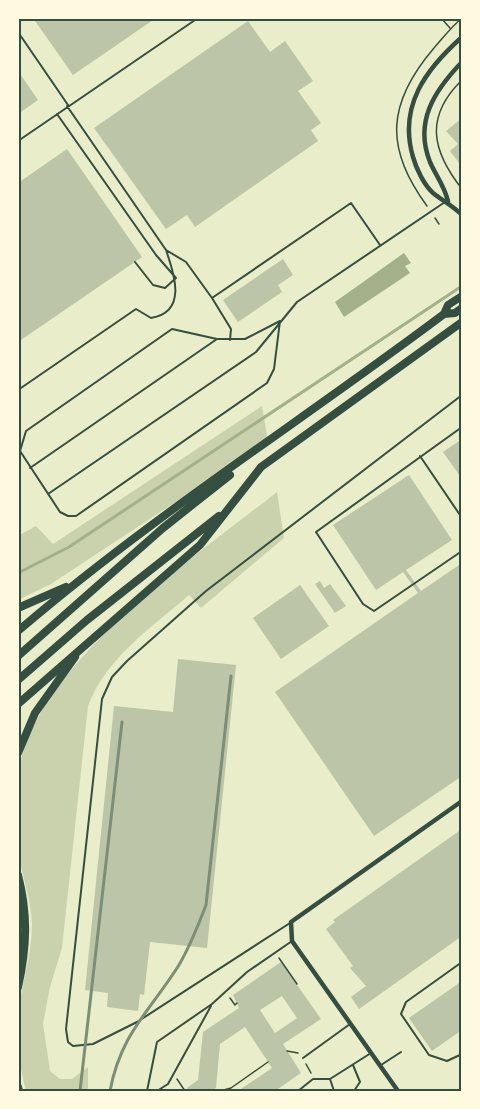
<svg xmlns="http://www.w3.org/2000/svg" width="480" height="1109" viewBox="0 0 480 1109" font-family="Figtree,sans-serif">
	<rect width="100%" height="100%" fill="#e9edc9"/>
	<path fill="#cad2ad" d="M262,406L268,441L51,584L18,600V536L36,526L53,544Z
		M277,492L284,538L201,608L189,595C151,628 106,658 88,706L62,948L50,987L43,1024L50,1071L60,1079H72L88,1067V1091H26C19,1064 16,1037 19,1010C22,981 32,954 32,924C31,898 21,874 18,848C15,826 16,798 18,776C30,668 196,556 277,492Z"/>
	<path fill="#a3b18a" d="M404,253L411,263L405,266L410,273L344,317L335,302Z"/>
	<g fill="none" stroke-linecap="round" stroke-linejoin="round">
		<path stroke="#a3b18a" stroke-width="3" d="M18,573L69,547L462,286"/>
	</g>
	<path fill="#bcc5a7" fill-rule="evenodd" d="M33,18H156L73,75Z
		M248,21L270,52L285,41L313,81L298,91L321,123L311,130L318,141L195,227L187,215L166,229L94,128Z
		M18,71L38,100L18,114Z
		M462,118V167L450,151L458,144L446,131Z
		M67,149L142,257L18,342V183Z
		M283,259L293,275L278,285L282,292L238,322L223,300Z
		M462,439V479L443,452Z
		M409,475L452,540L406,570L421,591L462,563V776L374,836L275,692L418,593L403,572L376,590L333,525Z
		M320,581L324,588L330,584L346,606L335,613L315,584Z
		M300,585L329,626L281,659L253,618Z
		M178,659L236,665L207,948L150,942L144,995L140,994L138,1011L107,1007L108,993L85,990L114,706L173,712Z
		M462,829V936L359,1009L351,997L366,986L350,968L353,966L326,929L335,922L333,920Z
		M281,962L321,1019L283,1044L301,1073L275,1091H238L272,1068L245,1027L220,1044L216,1088L212,1091H190L187,1088L198,1080L203,1032L239,1008L233,995ZM282,996L297,1018L275,1033L260,1010Z
		M462,981V1030L432,1051L409,1018Z"/>
	<g fill="none" stroke-linecap="round" stroke-linejoin="round">
		<path stroke="#344e41" stroke-width="1.5" d="M441,18L450,28
			M462,80C424,117 432,151 462,189
			M427,206C384,148 387,103 434,48C443,38 451,27 462,18
			M435,218L439,224
			M279,958L297,984
			M230,998L235,1005L237,1003
			M287,1051L298,1053
			M306,1064L311,1073
			M177,1079L185,1091
			M220,1091L231,1088L268,1062"/>
		<path stroke="#344e41" stroke-width="2" d="M18,32L68,105
			M67,106L166,250
			M57,114L156,255L176,278L165,288L153,285L135,262
			M18,141L198,18
			M212,298L351,203L380,245
			M280,321L274,369L267,383L76,516H68L60,512L20,451L26,431L172,329L217,339H245Z
			M18,390L136,309L151,318C188,312 174,273 166,250L186,262L212,298L231,329L230,340
			M462,427L316,532L363,604L374,611L462,551
			M420,456L462,518
			M30,468L217,339
			M48,494L256,352L297,302L445,202
			M290,923L137,1022L93,1044L73,1046L68,1042L66,1029L102,699L112,677L127,661L206,591L462,395
			M462,962L406,1002L401,1014L429,1055L447,1061L462,1054
			M303,1058L350,1024
			M353,1065L360,1082L354,1091
			M381,1065L401,1052
			M330,1079L334,1091
			M147,1091L157,1042L212,1004L247,972L292,941
			M157,1091L168,1084L211,1006
			M298,1091L313,1079H330L371,1053"/>
		<path stroke="#344e41" stroke-width="4.5" d="M462,37C426,69 398,106 413,157C416,168 424,185 433,193C443,201 453,206 462,215
			M448,201C444,185 436,176 430,162C414,122 434,91 462,62
			M398,1091L292,941L291,922L462,801"/>
		<path stroke="#344e41" stroke-width="8" d="M444,314L448,305L462,296
			M18,608L66,587
			M18,631C152,516 303,420 444,314L455,313L462,308
			M18,656L163,528L230,475
			M18,680L87,620L219,516
			M18,704L200,545L261,467L462,322
			M18,753L35,713L75,657
			M18,875C28,914 27,947 18,987
			M18,1087L19,1091"/>
		<path stroke="#7c8e77" stroke-width="3" d="M80,1091L122,722
			M110,1091C121,1033 150,1011 179,965C190,946 198,926 206,905L231,676"/>
	</g>
	<rect width="480" height="1109" fill="none" stroke="#fefae0" stroke-width="39"/>
	<rect x="20" y="20" width="440" height="1070" fill="none" stroke="#344e41" stroke-width="2"/>
</svg>
